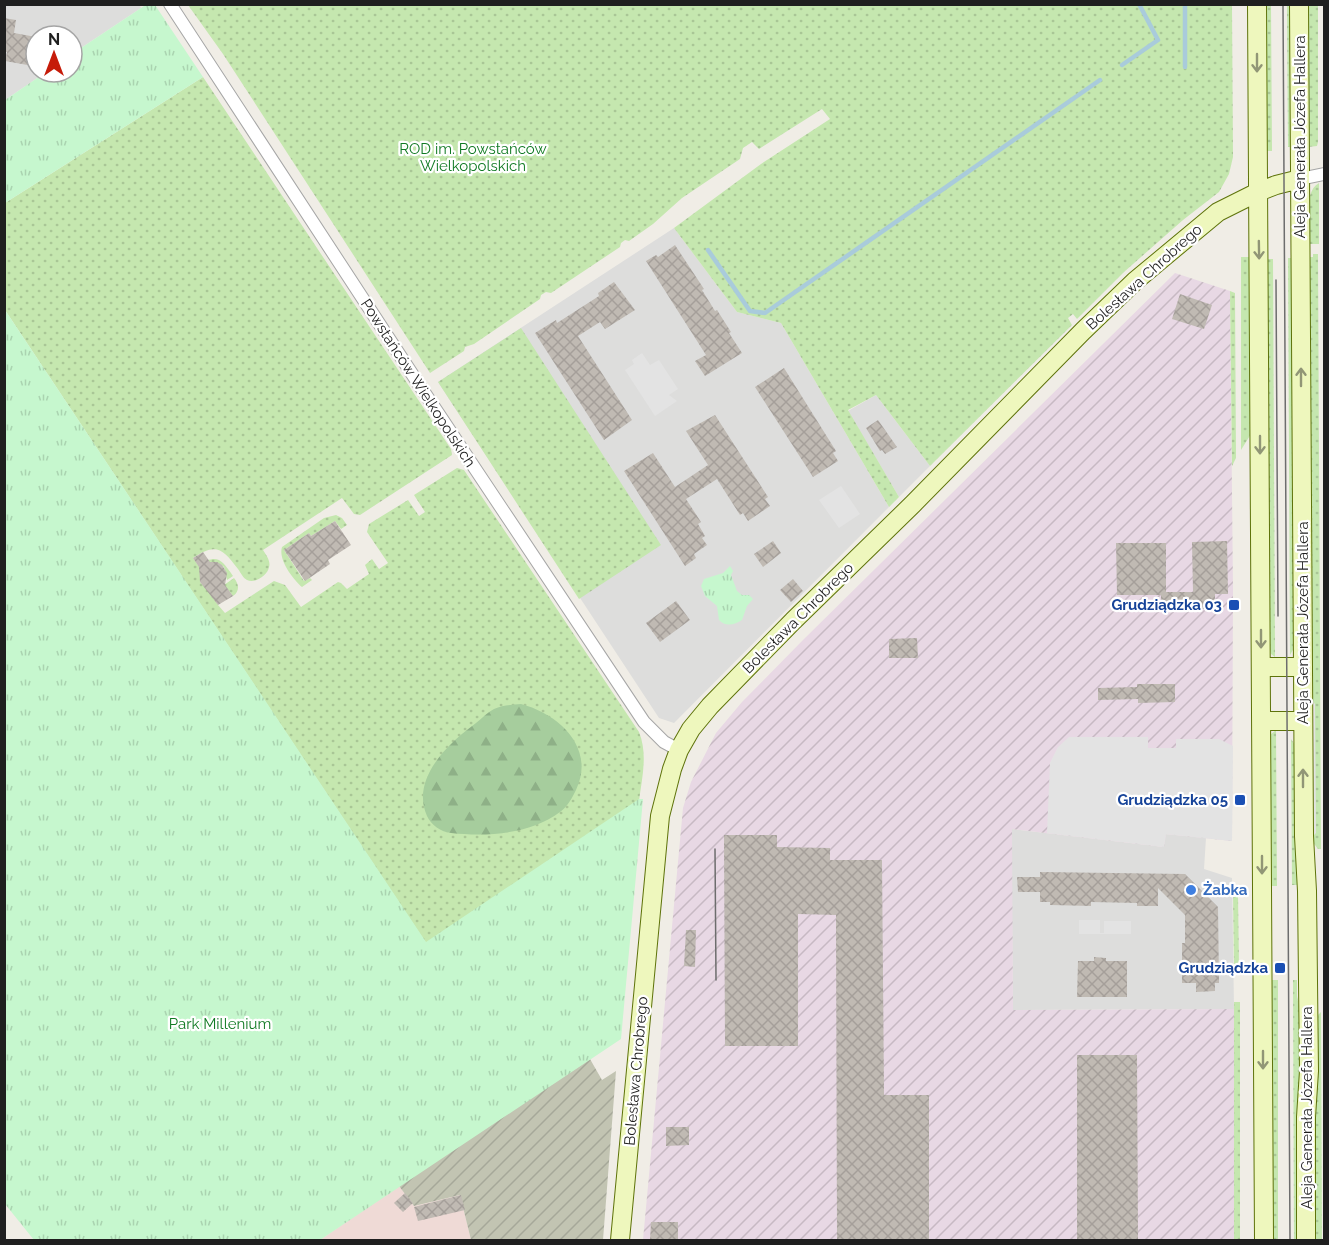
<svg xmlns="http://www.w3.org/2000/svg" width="1329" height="1245" viewBox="0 0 1329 1245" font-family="Raleway,sans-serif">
	<defs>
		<pattern id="industrial-furrows" width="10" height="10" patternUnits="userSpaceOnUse" patternTransform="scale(1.5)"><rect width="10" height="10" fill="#e8d8e4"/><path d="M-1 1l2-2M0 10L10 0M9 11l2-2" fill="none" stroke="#c7b9c3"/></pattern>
		<pattern id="construction-furrows" width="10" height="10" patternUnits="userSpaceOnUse" patternTransform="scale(1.5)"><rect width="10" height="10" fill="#c2c4b2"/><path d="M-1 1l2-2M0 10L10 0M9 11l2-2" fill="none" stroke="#a6a899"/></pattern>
		<pattern id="grass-dots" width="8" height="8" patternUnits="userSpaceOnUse" patternTransform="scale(1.5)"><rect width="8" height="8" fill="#c5e7af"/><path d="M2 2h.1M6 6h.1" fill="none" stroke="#a9c696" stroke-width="1.8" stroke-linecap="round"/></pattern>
		<pattern id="forest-firs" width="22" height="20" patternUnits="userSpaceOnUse" patternTransform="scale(1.5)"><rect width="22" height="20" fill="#a6cd9d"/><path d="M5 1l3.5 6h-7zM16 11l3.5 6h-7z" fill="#8eb087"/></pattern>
		<pattern id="park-tufts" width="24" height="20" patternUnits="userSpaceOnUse" patternTransform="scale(1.5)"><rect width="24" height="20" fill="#c6f7ce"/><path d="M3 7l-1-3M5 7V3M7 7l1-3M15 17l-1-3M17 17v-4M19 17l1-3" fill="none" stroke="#aad3b0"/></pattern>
		<pattern id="building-cross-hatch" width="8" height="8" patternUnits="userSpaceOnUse" patternTransform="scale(1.5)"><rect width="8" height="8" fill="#c0bab3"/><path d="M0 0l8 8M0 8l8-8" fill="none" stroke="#a59f9a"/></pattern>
	</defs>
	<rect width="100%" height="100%" fill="#f0ede6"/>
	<path fill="#dddddc" d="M139,4L141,8L72,54V36H36V72H46L5,100V5Z
		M674,228L737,312L781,323L889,507L674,723L659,718L438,382Z
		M876,395L930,466L899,497L848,411Z
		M1011,829L1164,847L1165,834L1206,838L1204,869L1232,878L1234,1009L1013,1010Z"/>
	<path fill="#efdad6" d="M399,1186L414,1206L460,1195L471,1240H320Z"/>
	<path fill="url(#industrial-furrows)" d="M1175,273L1230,291L1233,590L1232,841L1166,834L1164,847L1012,829L1013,1010L1234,1009V1240H643L683,808L691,782L716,733L742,702L803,640Z"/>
	<path fill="url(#construction-furrows)" d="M590,1059L602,1080L616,1071L603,1240H471L460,1195L414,1206L399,1186Z"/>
	<path fill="url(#grass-dots)" d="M188,5H1232L1233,157L1229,174L1219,192L1183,220L1124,272L1077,319L1073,314L1068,318L1072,325L930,466L876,395L848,410L899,497L889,507L781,323L737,312L674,228L761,164L830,119L822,109L759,149L752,142L743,148L740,159L682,198L653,224L629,241L625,240L621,243L620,247L551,293L546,292L541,295L540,299L474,344L465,347L464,351L430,373L223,54Z
		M1265,5H1271L1272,151H1266Z
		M1287,5H1291L1292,147H1288Z
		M1307,5H1318V142L1317,146L1308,147Z
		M203,77L451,449L452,455L360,515L354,514L342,498L263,550C266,555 271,561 269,567C268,575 255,584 247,580C243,578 241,573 238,569C223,549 216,542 193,558L198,565C217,554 221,558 233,576L227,580L224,567C215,560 209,561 201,569L200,582L206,589L224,585L234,578C239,584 240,591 233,596L226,587L218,605L225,613L274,581L285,585L301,607L338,582L341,583L347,589L369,574L365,565L372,559L379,569L388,563L367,532L369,524L408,500L419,516L425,512L414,495L457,468L464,470L639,732C648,754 642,778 639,801L426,943L5,310V203Z
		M1319,183V244H1309C1309,228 1303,191 1319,183Z
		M1313,254H1318L1321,849H1318L1312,841L1309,257H1313Z
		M1241,257H1251V434L1241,450Z
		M1288,258H1293L1294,648L1290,655Z
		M1267,259H1273L1275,657L1271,654L1269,645Z
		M1230,291L1235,293L1236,458L1232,466Z
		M521,328L661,545L579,599L438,382Z
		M336,515L342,518L347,525L341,529L335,521L311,536L309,533L284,550L304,581L310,578L312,580L302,587C293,579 278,560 282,547L324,518Z
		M1276,730L1277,886H1271L1270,735Z
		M1291,739L1295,745L1303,885H1292Z
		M1233,893L1238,894L1239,967L1234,966Z
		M1271,980H1278V1240H1272Z
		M1293,980H1297V996L1303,1028L1298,1240H1294Z
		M1234,1002H1240V1240H1234Z
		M1321,1012L1322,1240H1314L1316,1017Z"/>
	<path fill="url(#forest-firs)" d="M521,704C559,714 596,748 576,790C572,798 568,806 560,812C530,834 488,837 451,833C441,832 431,825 427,816C410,778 450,742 476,723C482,718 488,712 494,709C503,705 512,705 521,704Z"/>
	<path fill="url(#park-tufts)" d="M147,4L155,5L203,77L5,203V100L46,72H72V54Z
		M5,310L426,942L639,799H643L621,1039L320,1240H34L5,1204Z
		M730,566L733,571L731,575L737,591L742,595H749L753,599L747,606L742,620C735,625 725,627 719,620L717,606L705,596L701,586L704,579L723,573Z"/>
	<path fill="#e3e3e3" d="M642,353L650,365L659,360L678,389L669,395L677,401L655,416L625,370L634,364L632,360Z
		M841,486L860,514L839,528L819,500Z
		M1311,699L1315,704L1316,833L1311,838Z
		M1069,737H1148V748H1176V739H1219L1233,746L1232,841L1166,834L1164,847L1047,833L1050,763L1058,747Z
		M1079,920H1100V933H1104V921H1131V934H1079Z"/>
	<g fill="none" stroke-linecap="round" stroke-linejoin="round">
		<path stroke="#a9cbdb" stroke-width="4.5" d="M1122,65L1158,40L1139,4
			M1185,67V4
			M708,250L750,311L765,313L1100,80"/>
	</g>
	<path fill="url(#building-cross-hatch)" d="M4,18L16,20L14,33L36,37L33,66L5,61L7,52H4Z
		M675,245L704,289L702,290L715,311L717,310L731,332L729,333L742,353L705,376L695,361L706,355L646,261L656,255L658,257Z
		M614,282L635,310L605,329L600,322L578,336L632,420L604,440L535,333L556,320L557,323L599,296L598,293Z
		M1180,294L1212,305L1204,329L1172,319Z
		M784,368L836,451L833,453L838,461L813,477L755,387Z
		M715,415L768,497L765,499L770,506L748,521L743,513L740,515L717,479L686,499L701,522L698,524L705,536L702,538L707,545L694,554L696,558L685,566L624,471L653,453L675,487L708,465L686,431Z
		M878,420L897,447L885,454L882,450L880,451L866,428Z
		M335,521L351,545L328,560L330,564L305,581L284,550L309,533L311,536Z
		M773,541L781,553L763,567L754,554Z
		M1227,541L1228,594H1215V609H1161V595H1117L1116,543H1166V592H1193L1192,542Z
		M203,552L210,562H217L222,565L227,573L225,585L233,596L218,605L200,582L199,567L193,558Z
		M793,579L803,591L791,602L780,590Z
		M676,601L690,620L660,642L646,623Z
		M917,638L918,658H889V639Z
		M1137,684H1175V702L1138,703V699L1098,700V688L1137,687Z
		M724,835H777V847L830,848V860H882L884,1095H929V1240H837L836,915L798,914V1046H725Z
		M1040,872L1185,874L1218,907L1219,983H1215V991L1196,992V983H1182V943H1185V915L1158,888V906H1137V903L1091,902V906L1050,905V902H1040V892H1018L1017,877H1040Z
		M686,930H696L695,967L684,966Z
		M1094,957L1106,958V961H1127V997H1077L1078,961H1094Z
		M1077,1055H1137L1138,1239H1077Z
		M666,1127H689V1145L666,1146Z
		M405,1193L413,1203L403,1212L394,1203Z
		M461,1195L465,1210L418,1221L414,1207Z
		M651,1222H678V1240H650Z"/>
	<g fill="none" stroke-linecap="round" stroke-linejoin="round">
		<g stroke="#a6a6a6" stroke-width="14">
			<path id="street" d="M170,4L420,386L644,722L664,742L679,750
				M1300,179L1324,174"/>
		</g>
		<g stroke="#5e730a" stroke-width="20">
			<path id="secondary" d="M1257,4L1264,1240
				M1299,4L1304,836L1307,891L1309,1071L1306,1117V1240
				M1261,667H1303
				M1262,721H1303
				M620,1240L660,816L672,769L679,750L691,729L710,706L793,621L913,504L1083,331L1135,281L1218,212L1258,192L1276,185L1300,179"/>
		</g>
		<use href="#street" stroke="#fff" stroke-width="12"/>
		<use href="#secondary" stroke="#eef7bd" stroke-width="18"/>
		<path stroke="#6d6d6d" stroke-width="1.5" d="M1283,4L1290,1240
			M1276,280L1278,616
			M715,849L716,980"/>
	</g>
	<defs><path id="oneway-shaft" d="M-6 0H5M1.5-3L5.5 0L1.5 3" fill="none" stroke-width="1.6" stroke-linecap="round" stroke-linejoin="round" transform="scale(1.5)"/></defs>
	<g stroke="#919676">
		<use href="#oneway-shaft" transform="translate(1257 63) rotate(90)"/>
		<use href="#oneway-shaft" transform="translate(1259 250) rotate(89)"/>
		<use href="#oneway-shaft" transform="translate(1301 377) rotate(-90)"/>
		<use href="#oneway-shaft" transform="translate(1260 445) rotate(90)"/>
		<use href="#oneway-shaft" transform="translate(1261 639) rotate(90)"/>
		<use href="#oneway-shaft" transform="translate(1303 778) rotate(-90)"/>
		<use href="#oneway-shaft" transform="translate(1262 865) rotate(90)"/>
		<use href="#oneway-shaft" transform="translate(1263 1060) rotate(90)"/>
	</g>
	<g fill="#1a4fb4" stroke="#fff" stroke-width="2">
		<rect x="1228" y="599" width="12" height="12" rx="3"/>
		<rect x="1234" y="794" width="12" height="12" rx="3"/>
		<rect x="1274" y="962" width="12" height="12" rx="3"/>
	</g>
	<circle fill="#3f7fe0" stroke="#fff" stroke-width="2" cx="1191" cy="890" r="6"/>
	<g text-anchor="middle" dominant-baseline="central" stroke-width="4.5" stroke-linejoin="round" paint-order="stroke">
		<g font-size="15" fill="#1f1f1f" stroke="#fff">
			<text transform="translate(1300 137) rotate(-90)">Aleja Generała Józefa Hallera</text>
			<text transform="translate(1144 277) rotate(-42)">Bolesława Chrobrego</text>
			<text transform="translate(418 383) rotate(57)">Powstańców Wielkopolskich</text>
			<text transform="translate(798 618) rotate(-45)">Bolesława Chrobrego</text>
			<text transform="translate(1303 623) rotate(-90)">Aleja Generała Józefa Hallera</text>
			<text transform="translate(636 1071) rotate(-85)">Bolesława Chrobrego</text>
			<text transform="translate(1307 1108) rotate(-90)">Aleja Generała Józefa Hallera</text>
		</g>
		<g font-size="15" fill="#117a24" stroke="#fff">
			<text x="473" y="149">ROD im. Powstańców<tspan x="473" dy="17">Wielkopolskich</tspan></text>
			<text x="220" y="1024">Park Millenium</text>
		</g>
		<g font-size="15" font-weight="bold" fill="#164399" stroke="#fff" text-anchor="end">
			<text x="1222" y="605">Grudziądzka 03</text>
			<text x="1228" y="800">Grudziądzka 05</text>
			<text x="1268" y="968">Grudziądzka</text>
		</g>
		<g font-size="15" font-weight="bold" fill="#366cbe" stroke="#fff" text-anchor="start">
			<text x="1203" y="890">Żabka</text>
		</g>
	</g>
	<rect width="1329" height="1245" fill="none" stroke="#1f1f1f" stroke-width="12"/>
	<g transform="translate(54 54)"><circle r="28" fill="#ffffff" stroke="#a5a5a5" stroke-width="1.5"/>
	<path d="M0-4.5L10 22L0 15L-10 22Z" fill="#c61b09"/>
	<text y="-9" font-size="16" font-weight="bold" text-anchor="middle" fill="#1f1f1f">N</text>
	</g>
</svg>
